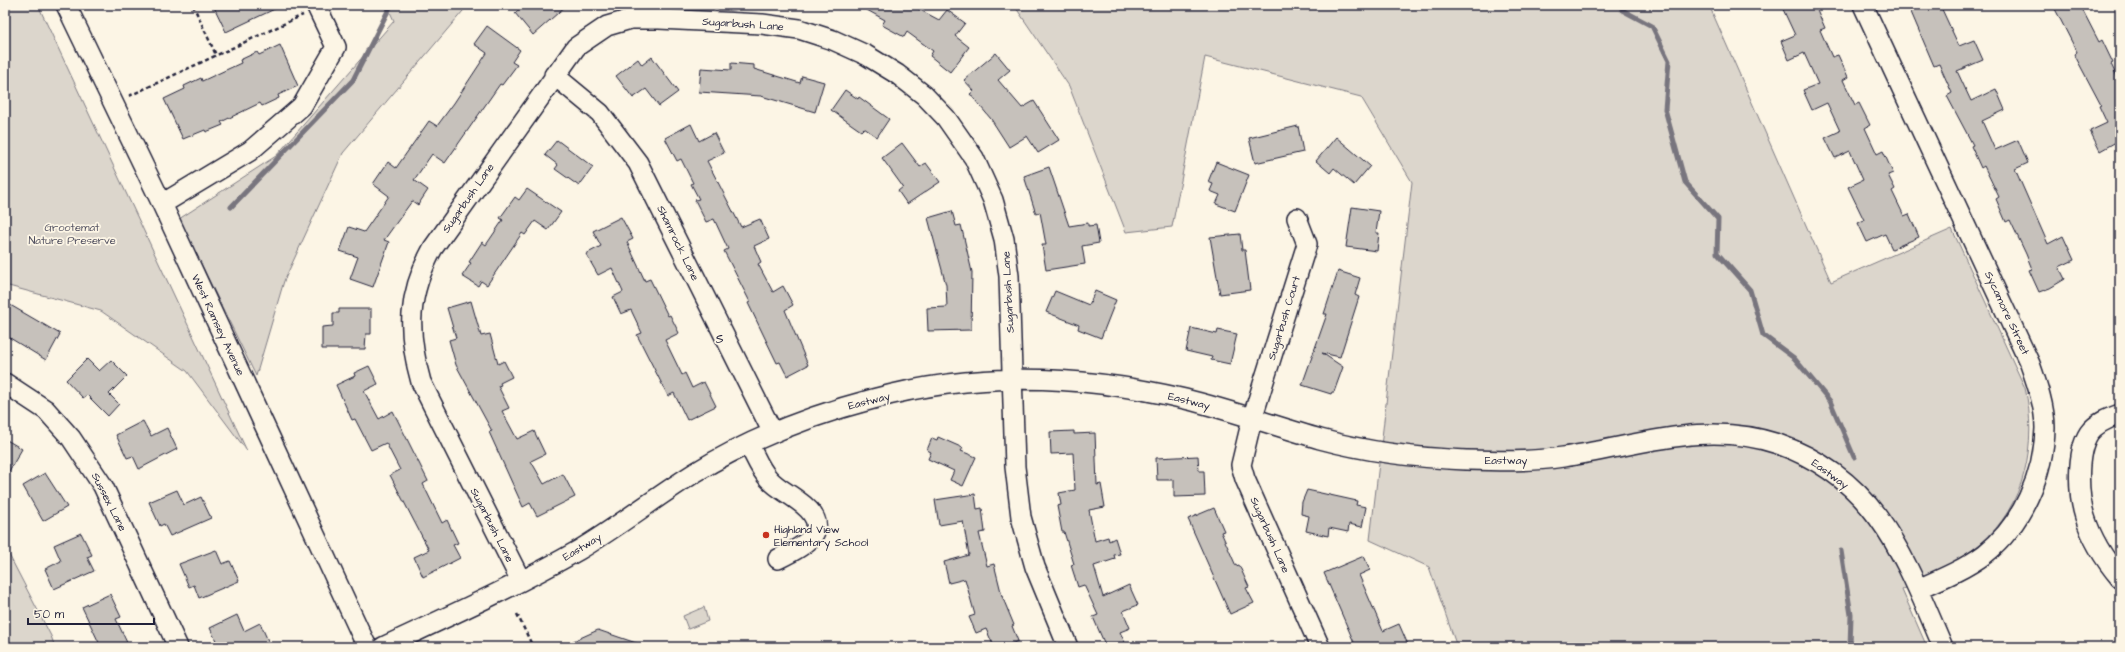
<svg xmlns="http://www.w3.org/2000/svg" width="2125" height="652" viewBox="0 0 2125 652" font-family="'Architects Daughter',sans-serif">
	<rect width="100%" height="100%" fill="#fcf5e5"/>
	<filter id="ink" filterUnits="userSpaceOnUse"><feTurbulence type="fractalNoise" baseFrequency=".025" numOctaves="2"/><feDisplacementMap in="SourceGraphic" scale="8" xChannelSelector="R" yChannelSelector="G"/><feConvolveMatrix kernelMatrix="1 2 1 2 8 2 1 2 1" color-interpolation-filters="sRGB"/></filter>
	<g filter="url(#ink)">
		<path fill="#dcd6cc" stroke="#7f7c84" d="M5,5H38L247,451L187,371L101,311L5,285Z
			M387,5H468L343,153L284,281L256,376L179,219L276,156L394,21Z
			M1014,5H1709L1831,282L1952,229L2025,388C2038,442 2025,507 1980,544C1957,563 1928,576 1902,590L1927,647H1457L1429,567L1370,540L1412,182L1361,97L1205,57L1172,227L1126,232L1069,86Z
			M5,547L51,636L55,647H5Z
			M704,607L708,621L688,629L683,616Z"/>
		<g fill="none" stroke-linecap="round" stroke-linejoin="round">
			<path stroke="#78757e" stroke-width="5" d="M1625,5L1622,10L1652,26L1669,61L1665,109L1685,182L1718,219L1717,253L1750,290L1763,335L1794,358L1830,401L1854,457
				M231,207L353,80L391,5
				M1841,551L1851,615L1850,647"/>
		</g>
		<path fill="#c6c1bb" stroke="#22223b" d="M213,5H283L226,32Z
			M524,5H567L533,35L515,13Z
			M858,5H911L939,20L947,10L965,23L955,36L969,47L950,72L930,56L933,51L907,32L904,37L882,25L885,20Z
			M1781,5H1815L1825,28L1820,30L1832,57L1838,55L1848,77L1843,80L1855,105L1859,103L1870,125L1865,128L1877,154L1883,151L1893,173L1888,175L1895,189L1892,191L1904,216L1909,214L1919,237L1892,249L1885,234L1867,242L1858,223L1864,220L1848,187L1863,180L1850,151L1835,158L1825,138L1840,131L1827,103L1812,110L1803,90L1818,84L1804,53L1789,60L1781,41L1795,35Z
			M1908,5H1940L1959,46L1974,40L1983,60L1957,71L1971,101L1996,89L2005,110L1982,121L1995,150L2018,140L2028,163L2015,169L2048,244L2063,236L2074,260L2059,267L2065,279L2050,288L2039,292L2029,270L2032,269L2026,254L2010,220L2006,222L1996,199L1999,197L1984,166L1981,168L1971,146L1973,145L1947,96L1952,93L1939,64L1934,66Z
			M2053,5H2080L2099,42L2102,40L2113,63L2111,64L2120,83V151L2116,142L2100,151L2090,131L2107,123L2099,106L2101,105L2074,54L2077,52Z
			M487,26L520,50L512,62L517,65L502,85L500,84L445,163L432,154L414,180L428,190L418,205L412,201L384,240L389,242L373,287L350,279L358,257L340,251L349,227L364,232L389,196L373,184L388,162L396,168L429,121L437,126L454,103L487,53L474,44Z
			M280,45L298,86L278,95L279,98L262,106L260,103L221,122L223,125L206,132L205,130L183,139L164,99L185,89L184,86L201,78L202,81L241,63L240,60L257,52L259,55Z
			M996,53L1010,70L998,80L1022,108L1034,101L1059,140L1038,153L1027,136L1009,147L991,119L970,94L974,91L964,80Z
			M652,57L678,92L659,106L646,89L633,98L616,76L638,59L642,65Z
			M731,63L754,65V69L800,83L802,76L824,82L815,112L761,96L699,92L701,68L731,70Z
			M845,90L858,99L859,97L889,119L877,137L864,128L861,131L831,110Z
			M691,124L699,141L714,133L724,153L707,161L741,227L760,219L769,239L754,246L761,262L758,264L773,292L783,286L793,305L785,310L808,365L787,376L780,362L777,363L748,303L750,302L724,251L728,249L714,219L706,222L695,200L699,199L691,184L693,183L681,159L677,161L665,138Z
			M1298,126L1303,152L1255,163L1249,138Z
			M1336,137L1370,166L1354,185L1334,168L1330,173L1316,161Z
			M557,140L593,167L579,186L555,169L558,165L545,155Z
			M902,143L920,167L926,163L940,182L907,204L898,191L903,187L882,158Z
			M1216,162L1249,175L1235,211L1216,204L1220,195L1210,191L1213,184L1208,182Z
			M1049,167L1069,226L1088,223V226L1096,225L1099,243L1082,246L1085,264L1046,270L1042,245H1046L1040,212L1036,214L1024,176Z
			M527,189L561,212L548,230L535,221L525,235L522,233L487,285L481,281L478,286L462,276L471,263L469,262L482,242L486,245L503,220L500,218L515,197L519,200Z
			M1352,207L1379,211L1376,233H1379L1377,251L1346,247Z
			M952,211L956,226L961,225L972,272L971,330L928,331L927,308L947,307L946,285L928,218Z
			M621,217L633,239L627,242L645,281L650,279L668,316L670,315L679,333L665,340L682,375L685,373L692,388L704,382L716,406L687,420L674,393L668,396L637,335L642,333L631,310L621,314L613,297L623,292L612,268L598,275L586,254L601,246L593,231Z
			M1240,234L1242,250H1245L1250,290L1220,294L1210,237Z
			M1338,271L1360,278L1355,295L1359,297L1340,357L1322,353L1343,367L1334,392H1332L1331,394L1302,385L1327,314H1324Z
			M1055,291L1089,305L1095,291L1116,300L1101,338L1078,329L1079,325L1046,312Z
			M471,301L481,336L490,334L498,364L504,361L512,377L500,383L501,385L498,386L509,408L502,411L517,439L534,431L545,454L531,461L544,484L563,474L575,497L537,516L530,503L523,507L489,432L492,431L456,365L449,340L456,338L447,308Z
			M5,302L60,334L46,360L5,335Z
			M339,309H371V334H366L365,349H322V327L333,326V313H339Z
			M1191,328L1217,334L1218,330L1237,334L1230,364L1211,360L1212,357L1186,351Z
			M87,359L99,371L111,360L127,376L109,394L119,404L108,416L87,395L83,398L66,380Z
			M369,366L378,384L364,391L379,419L393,411L428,481L423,484L442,523L447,520L458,543L453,545L460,558L423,577L414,557L429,550L390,475L400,470L386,443L371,450L355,419L352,420L336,385L355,376L354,373Z
			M143,421L151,436L167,428L177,449L139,469L133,456L127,458L116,435Z
			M1074,431V434L1095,433L1097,485L1101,484L1105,507L1089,510L1095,541L1108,537L1109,541L1115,538L1120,554L1114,555L1115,559L1094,566L1103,597L1129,585L1138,605L1123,611L1130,628L1120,632L1127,647H1106L1093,617L1098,615L1084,585L1078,587L1071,565L1074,564L1064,532H1062L1057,506L1061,505L1059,493L1075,490L1073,453L1051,454L1050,432Z
			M938,437L963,448L961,451L976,457L963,486L950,480L954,471L928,459L931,452L927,450L932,438L937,440Z
			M5,439L22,449L5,478Z
			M1198,456L1199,471H1204L1205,496L1174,497V480H1157L1156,458Z
			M45,473L67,507L43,521L23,486Z
			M177,490L184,505L201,497L211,518L170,536L164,524L160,526L149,502Z
			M1307,490L1357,501L1356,505L1366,507L1362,527L1349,524L1348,532L1329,528L1328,536L1306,531L1309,516L1301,514L1302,502Z
			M975,494L977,509L982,508L985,532L979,533L987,566L994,564L1002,596L1014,625L1012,626L1018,641L1004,647H994L986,629L976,633L969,617L975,615L965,579L949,583L944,562L969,555L963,521L939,525L935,500Z
			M1214,508L1224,531L1221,532L1236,566L1239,565L1249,587L1246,588L1254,603L1230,614L1188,519Z
			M81,533L92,555L87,557L94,571L54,589L45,569L61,561L54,545Z
			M216,550L222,564L230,561L239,581L199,598L194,585L189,587L179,564Z
			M1364,556L1370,570L1359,575L1383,631L1399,624L1409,647H1356L1324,573Z
			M110,594L121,617L116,619L129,647H101L82,607Z
			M237,615L244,631L260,623L269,643L261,647H219L210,628Z
			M598,630L642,645L641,647H560Z"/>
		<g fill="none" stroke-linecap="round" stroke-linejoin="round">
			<g stroke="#22223b" stroke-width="22">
				<path id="minor" d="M66,5L162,204L367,647
					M1863,5L2030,364C2037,384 2045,407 2045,428C2044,474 2022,525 1985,554C1965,569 1941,579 1918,589
					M554,75L600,113L638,163L773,433
					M162,204L250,151L302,106L336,47L316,5
					M1297,218L1307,244L1252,419L1241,465L1245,479L1320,647
					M5,383L46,410L71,438L103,486L178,647
					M2120,414C2109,418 2096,423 2089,433C2076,453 2078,495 2085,517C2092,540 2105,560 2120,578
					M749,445C755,456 760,470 769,479C777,488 788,493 797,500C837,528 807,545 778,559
					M521,581L421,382C407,332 407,295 433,248L576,47L607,26L631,19H659L762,24L799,29L833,40L866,55L897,74L924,95L946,118L974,158L993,200L1004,239L1009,276L1015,467L1021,517L1035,567L1068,647
					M383,647C449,616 516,586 579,550C619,526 656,497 696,472C750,439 812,415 873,399C975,371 1083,375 1185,399C1230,410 1275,426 1320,439C1368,452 1417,458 1466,460C1499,461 1531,462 1563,457C1635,447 1705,419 1778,444C1878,479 1905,559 1943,647"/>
			</g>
			<path stroke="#22223b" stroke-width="2.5" stroke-dasharray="4 3" stroke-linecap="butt" d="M193,5L216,55
				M129,96L303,15
				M517,614L533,647"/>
			<use href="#minor" stroke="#fcf5e5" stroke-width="19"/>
		</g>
	</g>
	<circle fill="#c8321e" stroke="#fcf5e5" stroke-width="1.5" cx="766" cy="535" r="4"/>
	<g text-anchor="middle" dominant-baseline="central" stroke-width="3.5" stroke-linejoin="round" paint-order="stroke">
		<g font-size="11" fill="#22223b" stroke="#fcf5e5">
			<text transform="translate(743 24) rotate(4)">Sugarbush Lane</text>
			<text transform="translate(468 198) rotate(-55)">Sugarbush Lane</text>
			<text transform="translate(678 243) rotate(64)">Shamrock Lane</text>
			<text transform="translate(1008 292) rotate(-93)">Sugarbush Lane</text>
			<text transform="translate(2007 313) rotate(65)">Sycamore Street</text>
			<text transform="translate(1284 318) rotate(-73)">Sugarbush Court</text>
			<text transform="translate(218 325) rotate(65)">West Ramsey Avenue</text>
			<text transform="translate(869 401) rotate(-14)">Eastway</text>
			<text transform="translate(1189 401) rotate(14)">Eastway</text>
			<text x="1506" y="460">Eastway</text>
			<text transform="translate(1830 474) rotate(36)">Eastway</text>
			<text transform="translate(109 502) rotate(63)">Sussex Lane</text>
			<text transform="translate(492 525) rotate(63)">Sugarbush Lane</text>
			<text transform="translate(1270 535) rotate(66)">Sugarbush Lane</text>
			<text transform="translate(582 547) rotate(-31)">Eastway</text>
		</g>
		<g font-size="11" fill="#504f5f" stroke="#fcf5e5">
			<text x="72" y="227">Grootemat<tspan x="72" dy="13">Nature Preserve</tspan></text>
		</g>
		<g font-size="11" fill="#22223b" stroke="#fcf5e5" text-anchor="start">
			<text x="774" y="529">Highland View<tspan x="774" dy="13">Elementary School</tspan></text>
		</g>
		<g font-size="12" letter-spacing="1" fill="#22223b" stroke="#fcf5e5">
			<text x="720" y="339">S</text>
		</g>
	</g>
	<rect width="2125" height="652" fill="none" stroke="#fcf5e5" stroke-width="20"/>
	<rect x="10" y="10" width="2105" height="632" fill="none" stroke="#22223b" stroke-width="1.5" filter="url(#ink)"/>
	<path d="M28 618v6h126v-6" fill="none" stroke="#22223b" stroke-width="2"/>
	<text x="34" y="618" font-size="12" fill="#22223b" stroke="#fcf5e5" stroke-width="3" paint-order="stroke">50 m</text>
</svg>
